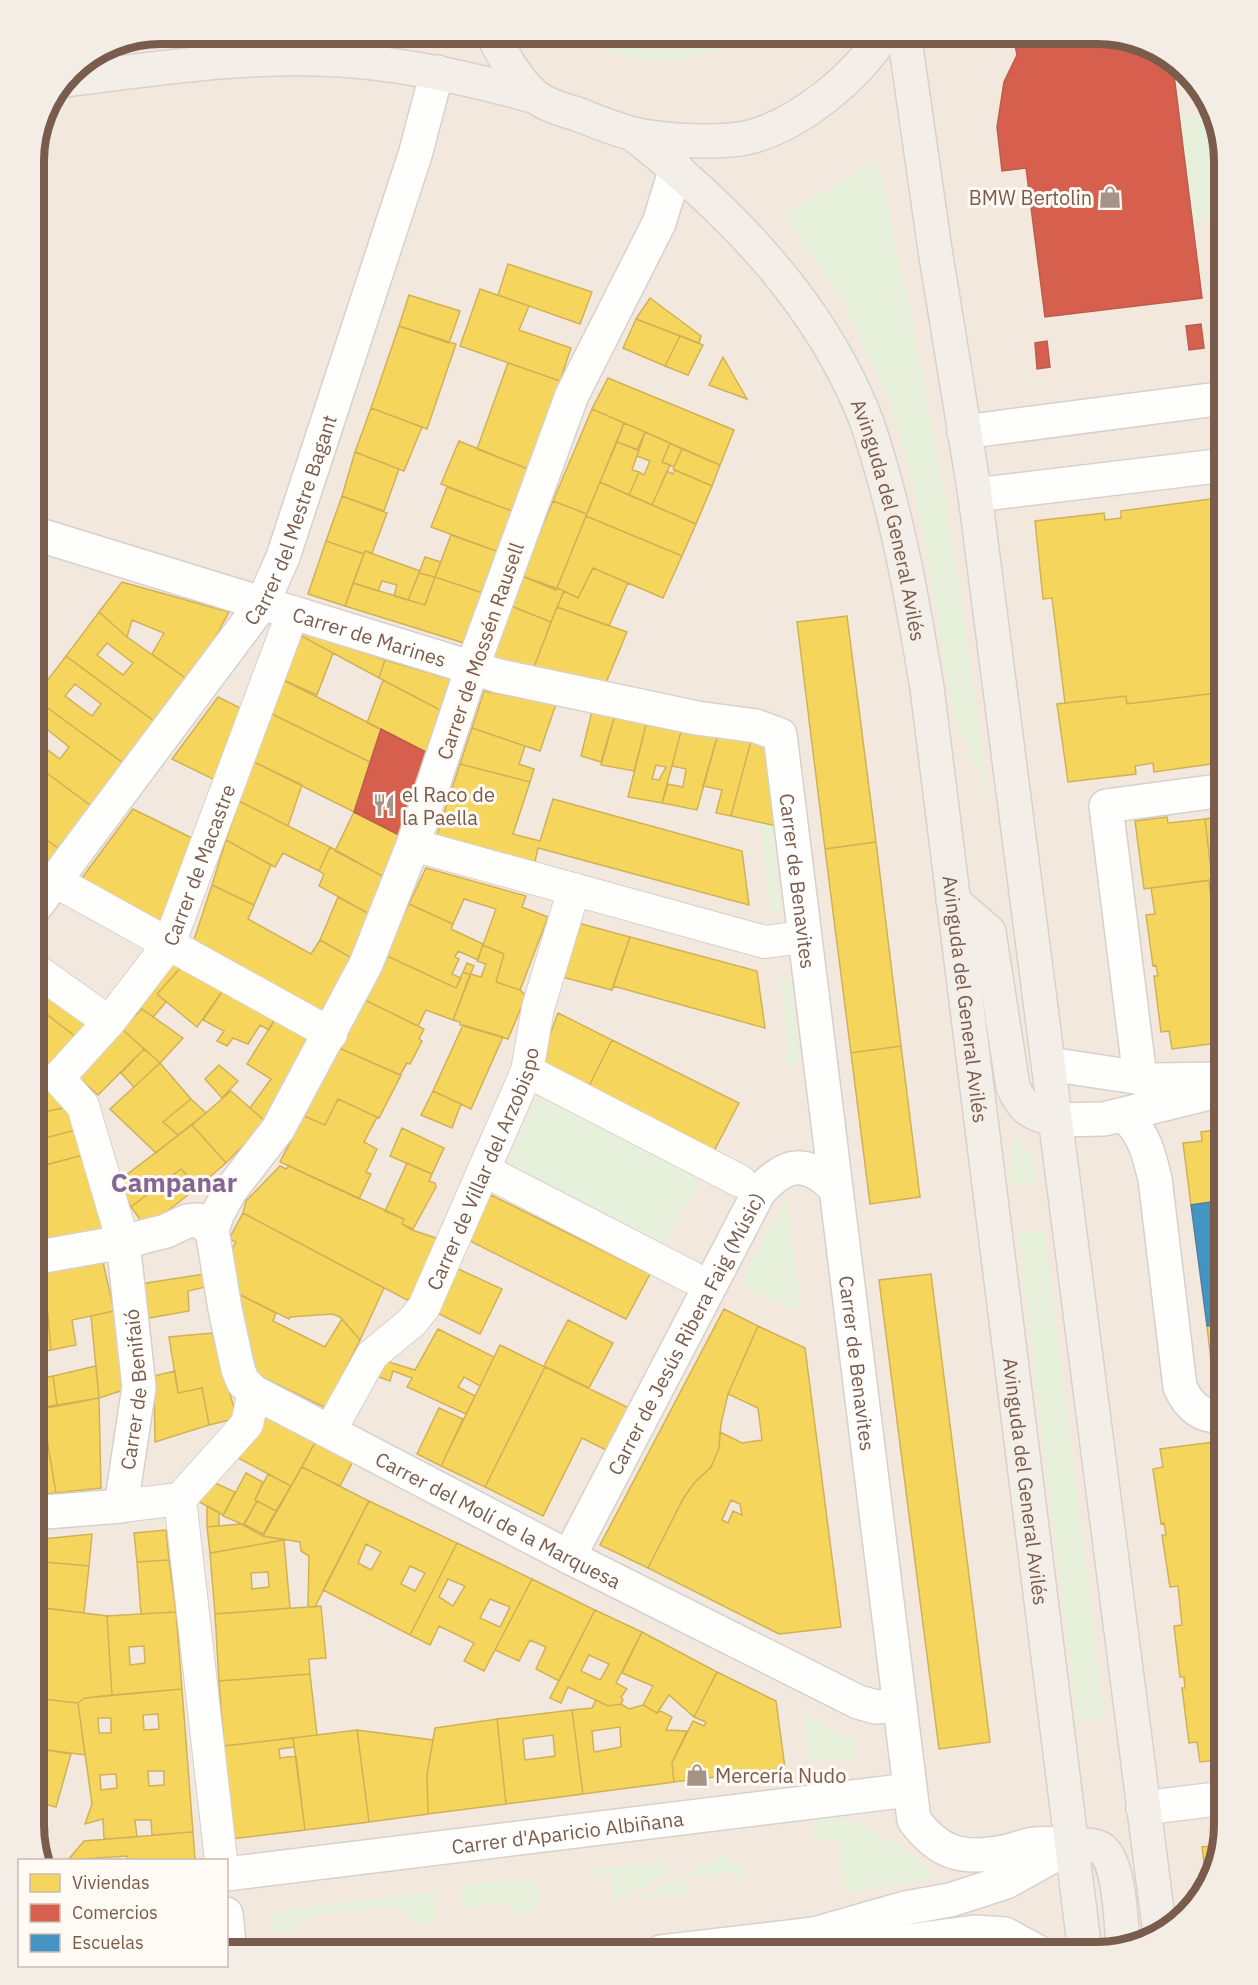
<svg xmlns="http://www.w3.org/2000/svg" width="1258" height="1985" viewBox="0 0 1258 1985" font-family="'IBM Plex Sans',sans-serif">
	<rect width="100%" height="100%" fill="#f9f5f0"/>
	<path fill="#f2e8de" d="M161,33H1106L1169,55L1212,104L1225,161V1825L1204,1895L1154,1939L1097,1952H227L226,1860H41L33,1824V153L43,111L71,70L112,43Z"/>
	<path fill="#e7f0db" d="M161,33H207L107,46L112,43Z
		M575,33H756C698,66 632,73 575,33Z
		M1214,114L1225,161V219L1193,223L1179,117Z
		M877,161C928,374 962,589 989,806L979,773L952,709L925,543L911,475L893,408L841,299L783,214Z
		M760,823L772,825L781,912L770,909Z
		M780,977L791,980L800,1058L795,1067L784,1061L788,1054Z
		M548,1098L693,1172L696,1187L666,1242L656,1244L509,1168V1157L534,1105L538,1101Z
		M1012,1141H1017L1032,1152L1038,1184L1009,1186Z
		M784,1201L787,1204L801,1307L798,1311L743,1288L741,1281Z
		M1045,1230L1104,1717L1077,1720L1018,1234Z
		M804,1716L854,1741L855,1758L808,1761Z
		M812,1815C823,1815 834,1814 845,1818C864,1825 925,1857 932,1874L930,1880L844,1893L838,1839L815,1841Z
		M724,1855L745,1870L739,1886L736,1871L685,1877L686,1894L636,1900Z
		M660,1862L672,1872L613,1902L611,1873L595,1875L594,1869Z
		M521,1879L536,1884C541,1894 541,1902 534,1911L511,1915L510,1902L463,1908L460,1886Z
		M433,1892L436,1922L417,1924L401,1911L383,1907L316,1915L297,1924L290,1933L283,1934L273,1930C269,1921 270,1915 279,1910Z"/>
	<path fill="#f6d55c" stroke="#d1b158" stroke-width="1.5" fill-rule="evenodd" d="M508,264L592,292L580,324L498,295Z
		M480,289L529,306L519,330L571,348L560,381L460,346Z
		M409,295L460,311L449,343L399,326Z
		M650,298L701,336L699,343L636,319Z
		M636,319L680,336L665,366L623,348Z
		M399,326L456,344L427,429L371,408Z
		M680,336L703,345L688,375L665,366Z
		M723,357L747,399L709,385Z
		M508,363L560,381L528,469L477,449Z
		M608,378L734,430L720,465L592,409Z
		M371,408L422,427L404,471L355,452Z
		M592,409L624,423L587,514L553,501Z
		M624,423L645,432L637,450L617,442Z
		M645,432L670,443L662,462L670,465L652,505L629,495L639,472L644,475L650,461L637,456Z
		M459,441L528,469L512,511L441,484Z
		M617,442L639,450L632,470L639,472L629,495L600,482Z
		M670,443L682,449L674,467L662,462Z
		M682,449L720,465L712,486L673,469Z
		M355,452L399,469L384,511L342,496Z
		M675,470L712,486L696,524L652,505L667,471L673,474Z
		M600,482L696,524L682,556L586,516Z
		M447,487L512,511L499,552L431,527Z
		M342,496L387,513L372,553L365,551L364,554L326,541Z
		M1225,497V692L1127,704L1126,696L1065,703L1052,598L1043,599L1035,521L1104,513L1105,520L1121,518V511Z
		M553,501L587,514L556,590L522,576Z
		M586,516L682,556L663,598L593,568L578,598L557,588Z
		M451,535L499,552L483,593L435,577Z
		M326,541L364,554L345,606L308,594Z
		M365,551L420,571L408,600L394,596L397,585L382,581L378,591L353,583Z
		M425,557L441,562L435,577L419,573Z
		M593,568L628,583L609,626L557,607L564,591L578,598Z
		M419,573L435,577L425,605L408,600Z
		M522,576L564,591L551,622L511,606Z
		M435,577L483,593L467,644L345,606L353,583L425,605Z
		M122,582L229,612L191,682L152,654L164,633L132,620L127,637L99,612Z
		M511,606L551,622L531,675L493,659Z
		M557,607L627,632L603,690L531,675Z
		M99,612L127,637L191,682L158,724L66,656ZM107,643L133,663L123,675L97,655Z
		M847,616L876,842L825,849L797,622Z
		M297,628L385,660L379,678L296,633Z
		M296,633L333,653L317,695L281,679Z
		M66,656L158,724L126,765L34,698ZM75,684L101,704L92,716L65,696Z
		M385,660L454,680L442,711L379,678Z
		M281,679L381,729L370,762L270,713Z
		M383,680L442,711L428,753L367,723Z
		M484,691L556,704L540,751L472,728Z
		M1225,692V762L1154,772L1153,763L1135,766L1136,774L1068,782L1057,704L1126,696L1127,704Z
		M218,697L242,709L219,782L172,759Z
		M34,698L126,765L94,808L33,763ZM43,726L69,747L60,759L33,739Z
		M592,711L615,715L601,762L581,756Z
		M270,713L370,762L354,812L252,761Z
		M615,715L647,721L634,771L601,765Z
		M647,721L682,728L662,803L628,797ZM656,765L666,767L659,780L652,779Z
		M472,728L525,746L519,764L534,769L530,782L460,764Z
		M682,728L718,734L697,810L662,803L668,784L683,787L686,769L672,766Z
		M718,734L751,741L731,816L716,813L722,790L703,786Z
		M751,741L769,744L781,827L731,816Z
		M252,761L302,785L288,826L239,801Z
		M33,763L94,808L62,851L33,830V792L37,787L33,784Z
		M460,764L530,782L513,834L540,841L553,799L742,851L749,905L538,848L534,866L436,838Z
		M239,801L330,847L319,871L283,853L275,867L226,840Z
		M133,809L196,840L164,932L76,886Z
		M354,812L399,835L384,877L335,851Z
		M1225,816V979L1216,907H1212L1209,880H1212L1205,819Z
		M1167,817L1168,823L1205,819L1212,880L1144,889L1135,821Z
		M33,830L62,851L33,888Z
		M226,840L271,865L254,905L212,885Z
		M876,842L901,1046L851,1053L825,849Z
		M330,847L384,877L373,916L319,886L324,874L319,871Z
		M426,868L526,896L522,907L548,917L520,990L496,982L504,954L483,945L496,909L464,899L453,924L409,904Z
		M1209,880L1212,907H1216L1225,979V1042L1172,1049L1169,1031L1161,1032L1154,976H1158L1156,965L1153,966L1146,915L1155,914L1151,888Z
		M212,885L254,905L248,919L311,954L320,940L355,960L325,1022L191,949Z
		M338,897L373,916L355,960L320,940Z
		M409,904L453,924L451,929L483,944L478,960L458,951L455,957L459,959L452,974L461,978L456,988L385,955Z
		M578,923L630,937L612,990L558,976Z
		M630,937L757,971L765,1028L613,986Z
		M483,945L504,954L496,982L520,990L526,996L508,1039L460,1025V1022L453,1020L471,974L481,977L486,964L477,961Z
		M170,953L185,963L157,994L166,1002L153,1017L132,1002Z
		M385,955L456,988L463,972L470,975L453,1020L426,1010L418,1026L365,1000Z
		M185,963L226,986L197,1027L157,994Z
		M467,963L474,966L470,975L463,972Z
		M33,977L52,991L33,1019Z
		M226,986L278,1014L269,1030L260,1025L248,1044L233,1038L227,1046L217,1041L224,1031L203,1020Z
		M52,991L92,1020L76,1037L41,1010Z
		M365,1000L424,1029L419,1039L422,1041L410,1064L407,1063L400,1075L339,1048Z
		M142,1009L183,1038L160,1063L122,1029Z
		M41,1010L76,1037L39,1076L33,1069V1019Z
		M558,1013L612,1040L588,1088L539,1064Z
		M278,1014L319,1037L266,1122L250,1108L271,1079L247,1064Z
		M463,1025L503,1037L471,1109L433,1091Z
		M122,1029L144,1049L98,1095L77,1076Z
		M612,1040L739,1103L714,1151L588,1088Z
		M901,1046L920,1197L870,1204L851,1053Z
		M339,1048L401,1075L379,1118L338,1099L325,1125L304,1116Z
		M144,1049L160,1063L134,1087L121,1073Z
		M160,1063L191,1099L163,1122L178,1135L156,1153L110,1109Z
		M219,1065L238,1081L222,1098L205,1079Z
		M36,1072L39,1076L41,1074L69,1107L33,1114V1074Z
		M231,1091L266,1122L226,1163L192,1125Z
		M433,1091L461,1104L452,1128L421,1115Z
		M191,1099L206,1113L178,1135L163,1122Z
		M338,1099L377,1117L364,1142L377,1149L366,1172L371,1174L359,1199L280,1162L304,1116L325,1125Z
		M69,1107L76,1130L33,1141V1114Z
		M192,1125L226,1163L198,1187L181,1169L131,1207L117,1182Z
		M402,1128L444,1148L432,1174L390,1156Z
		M1225,1129V1200L1191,1205L1183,1143L1202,1141L1201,1132Z
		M76,1130L87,1154L38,1167L33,1153V1141Z
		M87,1154L112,1232L33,1247V1168Z
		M407,1163L432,1174L429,1181L435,1183L436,1187L413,1229L402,1224L404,1219L385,1211Z
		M280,1166L286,1169L289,1166L404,1219L402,1224L412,1230L442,1240L411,1298L407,1300L243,1213L246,1201Z
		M181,1169L198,1187L146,1228L131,1207Z
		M491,1195L650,1274L626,1319L468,1240Z
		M243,1213L384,1288L360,1340L340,1317L332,1314L290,1317L289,1319L231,1290L227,1258L236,1242L229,1239Z
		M103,1262L114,1311L72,1320L76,1345L51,1350L44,1273Z
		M454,1267L502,1289L480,1334L433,1311Z
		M44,1273L51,1350L33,1353V1275Z
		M204,1274L205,1287L188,1291L189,1311L138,1320L134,1285Z
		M931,1274L990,1742L939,1749L879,1280Z
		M236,1293L276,1313L273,1321L325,1347L342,1319L360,1340L326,1408L248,1370Z
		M724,1309L758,1326L728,1394L721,1424L719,1448L711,1467L694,1483L683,1499L648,1568L600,1545Z
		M114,1311L124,1390L99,1398L91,1316Z
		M568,1320L613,1343L589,1388L544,1366Z
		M1225,1324V1387L1214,1388L1207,1326Z
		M758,1326L805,1348L841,1627L779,1634L648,1568L683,1499L694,1483L711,1467L719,1448L720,1432L742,1443L762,1440L758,1408L728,1394ZM731,1500L740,1504L742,1515L733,1511L728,1523L722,1520Z
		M438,1329L494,1357L480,1386L464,1377L458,1387L475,1396L466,1414L407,1387L412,1378L393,1371L390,1381L368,1373L378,1365L389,1362L415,1370Z
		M212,1333L237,1418L209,1425L202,1388L178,1393L169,1337Z
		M500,1345L545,1367L485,1487L441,1466Z
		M96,1366L99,1398L57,1405L53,1376Z
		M545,1367L629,1408L608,1451L582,1438L543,1516L485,1487Z
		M175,1371L178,1393L202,1388L209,1425L155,1442L154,1376Z
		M53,1376L57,1405L33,1409V1379Z
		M99,1398L101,1488L56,1493L42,1409Z
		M439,1408L463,1419L441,1466L417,1454Z
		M33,1409H42L56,1493L33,1495Z
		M263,1409L318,1437L291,1486L238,1458Z
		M316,1441L353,1461L340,1486L302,1467Z
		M1221,1441L1225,1459V1759L1200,1762L1197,1742L1189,1743L1182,1688H1185L1184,1677H1180L1174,1626L1182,1625L1178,1586L1170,1587L1162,1535H1166L1164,1523L1161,1524L1153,1469L1163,1467L1160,1449Z
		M302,1467L369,1501L315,1607H308L309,1556L301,1551L300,1542L263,1536Z
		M246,1473L263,1482L255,1500L257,1501L244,1525L223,1516Z
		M268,1474L291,1486L276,1511L255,1500Z
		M211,1481L235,1492L223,1515L194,1499Z
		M257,1501L276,1511L263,1534L244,1524Z
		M369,1501L457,1543L410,1635L323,1590ZM366,1544L381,1552L371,1570L358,1563ZM410,1566L425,1573L415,1591L401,1584Z
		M207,1506L219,1512V1526L207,1527Z
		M241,1524L263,1536L284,1540L210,1553L207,1527Z
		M166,1530L169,1560L137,1562L134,1533Z
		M92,1534L89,1566L33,1561V1540Z
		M284,1540L290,1608L215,1614L210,1553ZM268,1572L269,1587L252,1589L251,1573Z
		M457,1543L532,1579L484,1671L464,1661L474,1643L439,1626L430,1645L410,1635ZM448,1579L465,1586L453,1606L439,1597ZM490,1599L510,1607L500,1627L480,1618Z
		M169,1560L176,1612L141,1614L137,1562Z
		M33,1561L89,1566L84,1613L33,1607Z
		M532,1579L595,1610L559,1681L536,1669L546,1647L530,1640L519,1661L495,1650Z
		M321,1606L326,1658L309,1659L310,1674L219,1681L215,1614Z
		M33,1607L45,1608L43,1651L33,1650Z
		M45,1608L107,1616L112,1695L85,1698L78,1703L33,1698V1650L43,1651Z
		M595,1610L642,1632L616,1683L627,1689L621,1697L623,1700L621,1704L608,1706L568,1687L561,1703L550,1698ZM589,1655L609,1664L600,1680L581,1671Z
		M176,1612L182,1689L112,1695L107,1616ZM144,1646L145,1663L130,1665L129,1647Z
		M642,1632L717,1672L694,1717L669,1695L657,1713L643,1705L653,1686L622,1673Z
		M717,1672L776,1701L785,1768L674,1782L672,1763L693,1721L704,1726L706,1722L694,1717Z
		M310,1674L317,1735L224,1746L219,1681Z
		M182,1689L193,1832L152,1835L151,1820H135L137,1837L104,1839L103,1819L85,1824L92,1804L78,1703L85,1698ZM158,1714L159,1729L144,1730L143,1715ZM98,1718H111V1733H99ZM148,1771H164V1785L149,1786ZM116,1774L117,1788L101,1790L100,1775Z
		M33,1698L78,1703L85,1755L33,1748Z
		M596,1700L608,1706L621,1704L629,1709L643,1705L657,1713L661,1711L672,1717L666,1730L687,1731L672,1763L674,1782L583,1794L572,1710L592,1708ZM620,1727L621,1747L594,1752L592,1731Z
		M572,1710L583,1794L506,1804L497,1719ZM553,1735L555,1756L525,1760L523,1739Z
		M497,1719L506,1804L428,1814L427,1775L435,1728Z
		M357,1730L369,1822L305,1830L293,1738Z
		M357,1730L433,1740L427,1775L428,1814L369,1822Z
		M293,1738L294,1747L279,1749L280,1758L296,1756L305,1830L231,1839L224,1746Z
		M33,1748L71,1754L56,1807L33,1801Z
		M193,1832L195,1860H128L127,1856L68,1860L84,1841Z
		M1219,1845L1207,1885L1202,1847Z"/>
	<path fill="#d6604d" stroke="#ba5f4d" stroke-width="1.5" d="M1036,33H1106L1109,34L1110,48L1138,44L1169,55L1172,59L1202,298L1045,317L1026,168L1002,171L997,127L1004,82L1017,55L1015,45L1019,40L1028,41Z
		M1201,324L1204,348L1189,350L1186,326Z
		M1047,341L1050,367L1037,369L1035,343Z
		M381,729L428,753L399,835L354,812Z"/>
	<path fill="#4393c3" stroke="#5482a0" stroke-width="1.5" d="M1225,1200V1324L1207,1326L1191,1205Z"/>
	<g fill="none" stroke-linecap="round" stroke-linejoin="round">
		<g stroke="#d7d1cb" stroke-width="34">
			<g id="pedestrian">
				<path d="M413,845L765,942L803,937"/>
				<path d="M55,881L331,1034"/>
				<path d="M33,968L109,1022"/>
				<path d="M527,1071L740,1181"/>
				<path d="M484,1170L691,1277"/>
				<path id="s1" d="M123,1242L83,1106L58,1078L109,1022L169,944L293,612"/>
				<path id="s2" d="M336,1420L372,1355L412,1322L424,1307L527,1071L538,1008L574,889"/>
				<path d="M121,1506L180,1499"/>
				<path d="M221,1860L180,1499L247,1424L254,1392"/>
			</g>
		</g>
		<g stroke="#d7d1cb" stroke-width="36">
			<g id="minor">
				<path id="s3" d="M676,168L659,223L572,395L472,668L413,845L366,964L278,1129L230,1191L217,1215L212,1230L225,1309L238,1369L243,1382L254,1392L569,1557L858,1702L876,1707L899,1705"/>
				<path d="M964,432L1225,398"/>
				<path d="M975,495L1225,465"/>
				<path id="s4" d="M33,533L499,676L697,718L756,726L780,735L914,1820C939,1854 963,1860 1004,1852C1014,1850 1025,1845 1035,1844C1047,1842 1061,1845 1073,1845"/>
				<path id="s5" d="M33,910L263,602L283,557L415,155L437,72"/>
				<path d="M1049,1064L1155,1080L1225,1079"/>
				<path d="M1140,1078L1106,806L1225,790"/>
				<path d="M1125,1116C1144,1133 1149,1154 1155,1179L1180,1387C1189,1407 1202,1418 1225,1416"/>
				<path d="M1054,1120L1104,1119L1217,1091"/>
				<path d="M33,1258L123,1242L166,1231L187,1221L198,1220L212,1230"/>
				<path id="s6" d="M33,1513L121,1506L139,1387L123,1242"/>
				<path id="s7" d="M569,1557L759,1192C786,1162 806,1159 835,1188"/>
				<path d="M1143,1808L1225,1798"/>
				<path id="s8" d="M226,1874L909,1790"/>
				<path d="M226,1914L230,1952"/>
				<path d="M837,1936L907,1941L975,1932L1005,1934L1038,1952"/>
				<path d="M661,1952L814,1934L905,1908L950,1900L1006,1882L1071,1846"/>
			</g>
		</g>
		<g stroke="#dad1cc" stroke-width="36">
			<g id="primary">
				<path d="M492,33C503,55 516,80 535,96C545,105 564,110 577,114C595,121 614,129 633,134C662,141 722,144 750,137C800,124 858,76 884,33"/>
				<path d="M904,33L935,250L975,495L1160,1934"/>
				<path d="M64,80C155,69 248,54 340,60C407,64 472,79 536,97"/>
				<path id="s9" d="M633,134C728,209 815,297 862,410C871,431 877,454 883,475C903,545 915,616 927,688L1085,1952"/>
				<path d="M953,901L989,932L1013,1087C1024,1111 1030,1112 1054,1120"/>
				<path d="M1073,1845C1081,1845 1093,1844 1100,1848C1120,1859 1121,1924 1123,1946"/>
			</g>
		</g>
		<use href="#pedestrian" stroke="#fefefd" stroke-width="32"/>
		<use href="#minor" stroke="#fefefd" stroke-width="33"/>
		<use href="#primary" stroke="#f3eee8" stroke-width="33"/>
	</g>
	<defs>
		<g id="shop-bare" transform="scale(1.8)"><path d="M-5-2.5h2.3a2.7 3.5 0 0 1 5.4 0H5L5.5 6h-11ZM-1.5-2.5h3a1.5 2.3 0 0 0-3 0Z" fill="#a69286" stroke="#fffaf3" stroke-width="2.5" paint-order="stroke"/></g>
		<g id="restaurant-bare" transform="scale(1.8)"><path d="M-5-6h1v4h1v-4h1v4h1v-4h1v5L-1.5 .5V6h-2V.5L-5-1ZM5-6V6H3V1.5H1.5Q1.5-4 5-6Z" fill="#a69286" stroke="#fffaf3" stroke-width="2.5" paint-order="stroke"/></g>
	</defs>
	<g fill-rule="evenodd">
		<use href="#shop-bare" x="1110" y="197"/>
		<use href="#restaurant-bare" x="384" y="805"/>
		<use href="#shop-bare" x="697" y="1775"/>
	</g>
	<g text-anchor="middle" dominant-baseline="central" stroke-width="6" stroke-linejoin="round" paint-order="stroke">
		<g font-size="20" fill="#7a5c4d" stroke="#fffaf3" text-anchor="start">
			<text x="1092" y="197" text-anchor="end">BMW Bertolin</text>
			<text x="402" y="794">el Raco de<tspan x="402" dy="23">la Paella</tspan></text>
			<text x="715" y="1775">Mercería Nudo</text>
		</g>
		<g font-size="20" fill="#7a5c4d" stroke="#fffaf3">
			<text stroke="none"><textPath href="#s5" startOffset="471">Carrer del Mestre Bagant</textPath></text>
			<text stroke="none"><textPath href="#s9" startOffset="476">Avinguda del General Avilés</textPath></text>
			<text stroke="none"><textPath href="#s4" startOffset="352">Carrer de Marines</textPath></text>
			<text transform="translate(480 651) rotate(-71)">Carrer de Mossén Rausell</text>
			<text stroke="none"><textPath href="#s1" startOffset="438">Carrer de Macastre</textPath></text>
			<text stroke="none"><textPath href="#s4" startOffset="922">Carrer de Benavites</textPath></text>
			<text stroke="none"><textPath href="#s9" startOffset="962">Avinguda del General Avilés</textPath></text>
			<text stroke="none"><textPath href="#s2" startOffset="296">Carrer de Villar del Arzobispo</textPath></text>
			<text stroke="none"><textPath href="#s7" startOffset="252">Carrer de Jesús Ribera Faig (Músic)</textPath></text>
			<text stroke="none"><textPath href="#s4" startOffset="1408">Carrer de Benavites</textPath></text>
			<text stroke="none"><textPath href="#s6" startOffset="206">Carrer de Benifaió</textPath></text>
			<text stroke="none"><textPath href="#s9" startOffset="1448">Avinguda del General Avilés</textPath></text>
			<text stroke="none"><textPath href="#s3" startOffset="1610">Carrer del Molí de la Marquesa</textPath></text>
			<text stroke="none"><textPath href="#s8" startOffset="344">Carrer d'Aparicio Albiñana</textPath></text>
		</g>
		<g font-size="26" font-weight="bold" fill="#846695" stroke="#fffaf3">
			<text x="174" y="1182">Campanar</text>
		</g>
	</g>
	<path d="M0 0H1258V1985H0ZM161 44H1097A117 117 0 0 1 1214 161V1825A117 117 0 0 1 1097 1942H161A117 117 0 0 1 44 1825V161A117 117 0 0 1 161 44Z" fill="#f4ede6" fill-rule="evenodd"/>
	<path fill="none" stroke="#7a5c4d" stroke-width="8" d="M161 44H1097A117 117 0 0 1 1214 161V1825A117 117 0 0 1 1097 1942H161A117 117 0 0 1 44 1825V161A117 117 0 0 1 161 44Z"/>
	<rect x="18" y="1859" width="210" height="108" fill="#fffaf3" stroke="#cabbb1" stroke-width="1.5"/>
	<rect x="30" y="1874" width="30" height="18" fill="#f6d55c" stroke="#cabbb1" stroke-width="1.5"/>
	<text x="72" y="1889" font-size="18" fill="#7a5c4d">Viviendas</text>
	<rect x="30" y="1904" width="30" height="18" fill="#d6604d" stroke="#cabbb1" stroke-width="1.5"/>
	<text x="72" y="1919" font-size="18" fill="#7a5c4d">Comercios</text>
	<rect x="30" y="1934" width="30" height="18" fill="#4393c3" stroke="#cabbb1" stroke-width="1.5"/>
	<text x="72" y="1949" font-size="18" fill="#7a5c4d">Escuelas</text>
</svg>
